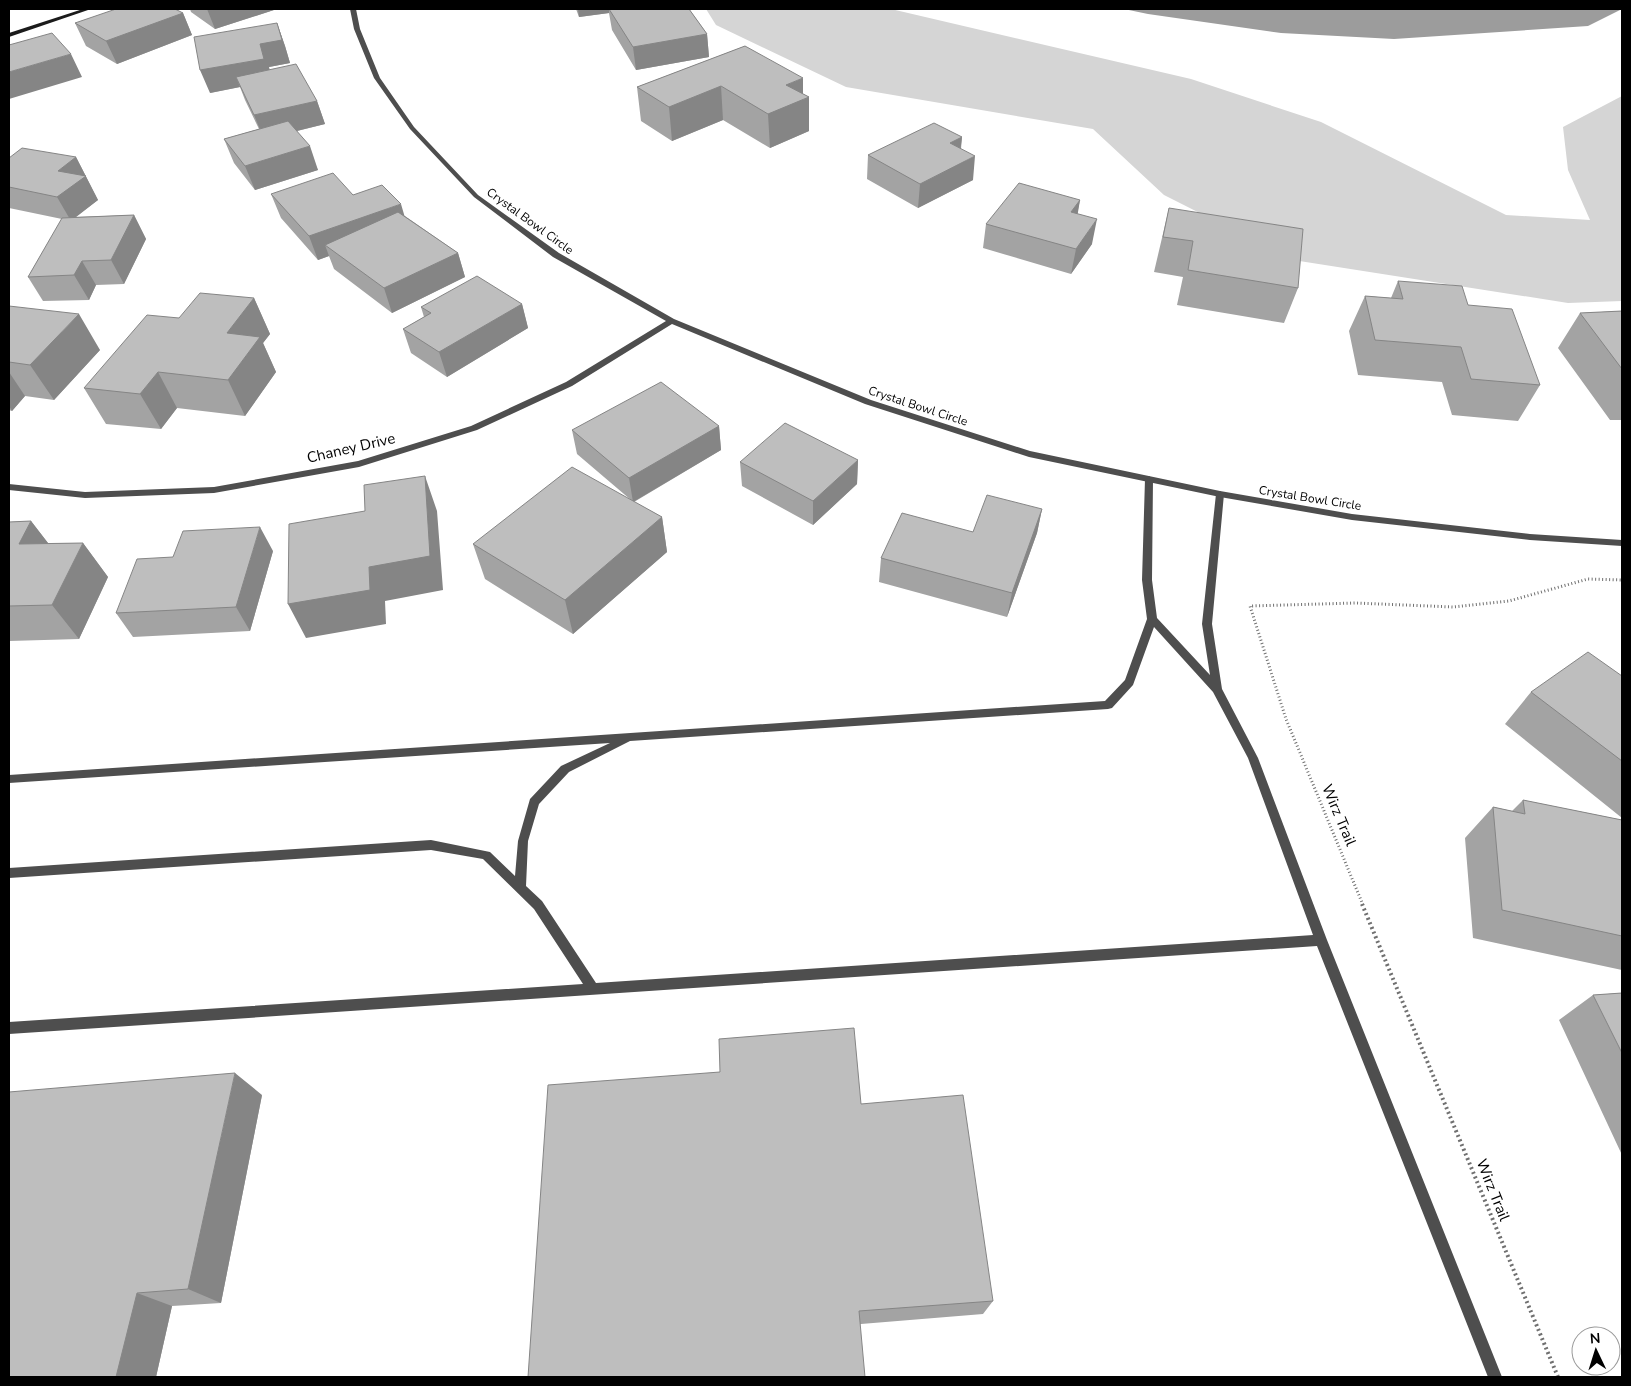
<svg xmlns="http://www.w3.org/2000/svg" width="1631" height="1386" viewBox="0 0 1631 1386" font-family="'Nunito Sans',sans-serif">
	<rect width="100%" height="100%" fill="#fff"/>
	<path fill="#d5d5d5" d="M706,9H891L1191,79L1321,122L1506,215L1590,220L1568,170L1563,127L1622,96V301L1568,303L1293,260L1164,195L1093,129L846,87L716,25Z"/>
	<path fill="#9c9c9c" d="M1124,9H1622L1588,26L1394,39L1281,33L1148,14Z"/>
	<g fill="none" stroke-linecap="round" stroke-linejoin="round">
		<path stroke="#707070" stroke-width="3" stroke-dasharray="1 2.5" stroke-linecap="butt" d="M1363,905L1286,719L1250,606L1355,603L1453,607L1509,601L1588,579L1622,580"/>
		<path stroke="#707070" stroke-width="4" stroke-dasharray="2 3" stroke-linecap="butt" d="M1362,904L1558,1377"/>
		<path fill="#4e4e4e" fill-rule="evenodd" d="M1149,476L1153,479L1152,580L1157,618L1210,675L1202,624L1216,494L1220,491L1224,494L1212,624L1222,689L1258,758L1327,940L1502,1377H1488L1317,946L9,1034V1022L583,984L534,909L483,859L431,850L9,878V868L431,840L490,852L515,876L518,841L530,799L561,766L610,743L9,783V775L1105,701L1125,680L1147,619L1142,580L1145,479ZM1154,627L1213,692L1248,758L1313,935L596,983L542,901L526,886L528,841L539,804L569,772L630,741L1108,709L1112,708L1133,685Z"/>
		<path fill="#4e4e4e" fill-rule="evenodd" d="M350,9H356L360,29L380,78L414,127L478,195L559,253L674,319L871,400L1030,451L1220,491L1352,514L1530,534L1622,540V546L1530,540L1352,520L1220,497L1029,457L865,404L672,324L572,386L477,430L359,467L214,493L85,498L9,490V484L85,492L214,487L358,461L471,426L566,382L666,321L553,257L474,197L410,129L374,78L354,29Z"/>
		<path fill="#1b1b1b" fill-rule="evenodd" d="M83,9H91L9,37V33Z"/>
	</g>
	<path fill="#a3a3a3" d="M190,9H277L215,29L191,12Z
		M576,9H689L707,34L709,57L636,70L612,30L609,13L579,17Z
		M183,13L192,35L117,64L86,46L75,23Z
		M277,23L285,46L290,63L269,67V70L317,101L325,124L297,131L318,170L255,190L234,163L224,139L259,129L245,100L240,87L210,93Z
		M745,46L803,94L809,97V131L770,148L723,120L672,141L641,121L637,87Z
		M962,137L961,149L973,180L918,208L867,179L868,155Z
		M76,157L98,200L75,217L134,215L146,239L124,284L96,285L89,300L43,301L28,277L62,219L9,208V158Z
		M271,194L353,195L405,216L458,253L465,277L392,313L334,269L329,256L318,260L281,218Z
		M1080,200L1077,214L1092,244L1071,274L983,248L986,224Z
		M1169,208L1298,288L1284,323L1177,305L1183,277L1154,272Z
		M1398,281L1468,305L1540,385L1518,421L1452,415L1442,382L1358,375L1349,331L1365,296L1391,298Z
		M254,298L270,334L263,343L276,372L245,416L177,408L161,429L106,424L84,388L179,318Z
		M522,304L528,328L447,377L411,353L403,329L424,317L421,307Z
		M9,306L100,350L54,400L25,396L12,411L9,410Z
		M1622,311V420H1610L1558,348L1580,313Z
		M719,426L721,450L634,502L662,517L667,552L573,634L485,579L473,544L631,500L577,454L572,430Z
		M858,460L857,484L813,525L742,486L740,462Z
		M1042,509L1037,533L1007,617L879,582L881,558L973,532Z
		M31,521L48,543H83L108,577L79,639L9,641V522Z
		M273,551L250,631L133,637L116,613Z
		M1622,676V818L1505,724L1531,692Z
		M1523,800L1622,820V970L1473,938L1465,838L1493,807L1512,811Z
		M1622,993V1155L1559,1020L1593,995Z
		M262,1095L221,1303L172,1306L156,1377H9Z
		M861,1104L993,1301L983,1314L861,1324L528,1377Z"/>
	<path fill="#858585" d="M207,9H277L215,29Z
		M578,9H609V13L579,17Z
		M183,13L192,35L117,64L106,41Z
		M277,23L285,46L290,63L269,67L273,82L236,77L240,87L210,93L200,70L260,44Z
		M707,34L709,57L636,70L633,47Z
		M71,54L82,77L9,99V72Z
		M803,78V100L809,97V131L770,148L768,114L786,85Z
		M721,86L723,120L672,141L669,107Z
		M317,101L325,124L264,139L254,115Z
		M962,137L959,161L950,143Z
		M310,146L318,170L255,190L245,166Z
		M975,156L973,180L918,208L920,184Z
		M76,157L98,200L71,221L57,197L58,171Z
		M1080,200L1076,224L1071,212Z
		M401,204L408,228L325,245L329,256L318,260L309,236Z
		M134,215L146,239L124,284L111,260Z
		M1097,219L1092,244L1071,274L1076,249Z
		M458,253L465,277L392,313L384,288Z
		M82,261L96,285L89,300L74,275Z
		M254,298L270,334L263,343L276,372L245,416L228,380L227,333Z
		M522,304L528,328L447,377L439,352Z
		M79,314L100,350L54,400L30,365Z
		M9,372L25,396L12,411L9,406Z
		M158,372L177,408L161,429L140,394Z
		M719,426L721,450L633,502L629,478Z
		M858,460L857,484L813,525V501Z
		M425,476L437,511L443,590L385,601L386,624L306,638L288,604L369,567Z
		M1042,509L1037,533L1007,617L1012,593Z
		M662,517L667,552L573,634L565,600Z
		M31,521L58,556L19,544Z
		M260,527L273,551L250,631L236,607Z
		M83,543L108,577L79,639L52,605Z
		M235,1073L262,1095L221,1303L188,1289Z
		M137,1293L172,1306L156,1377H116Z"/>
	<path fill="#bebebe" stroke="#858585" d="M116,9H175L183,13L106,41L75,23Z
		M609,9H689L707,34L633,47Z
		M277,23L282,40L260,44L264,59L200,70L194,37Z
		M52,33L71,54L9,72V45Z
		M745,46L803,78L786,85L809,97L768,114L721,86L669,107L637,87Z
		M296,64L317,101L254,115L236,77Z
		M288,121L310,146L245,166L224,139Z
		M934,123L962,137L950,143L975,156L920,184L868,155Z
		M22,148L76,157L58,171L86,176L57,197L9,187V158Z
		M333,173L353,195L382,185L401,204L309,236L271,194Z
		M1019,183L1080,200L1071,212L1097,219L1076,249L986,224Z
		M1169,208L1303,229L1298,288L1188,270L1193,241L1163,237Z
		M398,212L458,253L384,288L325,245Z
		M134,215L111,260L82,261L74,275L28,277L62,218Z
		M477,276L522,304L439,352L403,329L431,313L421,307Z
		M1398,281L1462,286L1468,305L1512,309L1540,385L1471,379L1461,347L1375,340L1365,296L1403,299Z
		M200,293L254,298L227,333L260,337L228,380L158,372L140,394L84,388L147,315L179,318Z
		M9,306L79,314L30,365L9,362Z
		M1622,311V369L1580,313Z
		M661,382L719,426L629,478L572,430Z
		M785,423L858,460L813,501L740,462Z
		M572,467L662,517L565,600L473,544Z
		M425,476L430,556L369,567L370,590L288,604L289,524L365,511L364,485Z
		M987,495L1042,509L1012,593L881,558L902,513L973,532Z
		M31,521L19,544L83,543L52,605L9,606V522Z
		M260,527L236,607L116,613L137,559L173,557L183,531Z
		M1588,652L1622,676V761L1531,692Z
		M1523,800L1622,820V936L1502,910L1493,807L1525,814Z
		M1622,993V1053L1593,995Z
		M854,1028L861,1104L963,1095L993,1301L859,1311L865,1377H528L548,1085L720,1072L719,1039Z
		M235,1073L188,1289L137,1293L116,1377H9V1092Z"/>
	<g text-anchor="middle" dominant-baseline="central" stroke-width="4" stroke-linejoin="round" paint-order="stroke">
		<g font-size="12" fill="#000" stroke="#fff">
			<text transform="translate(530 221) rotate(36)">Crystal Bowl Circle</text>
			<text transform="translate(918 406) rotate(18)">Crystal Bowl Circle</text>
			<text transform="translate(1310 498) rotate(9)">Crystal Bowl Circle</text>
		</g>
		<g font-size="15" fill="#000" stroke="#fff">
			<text transform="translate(351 448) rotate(-13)">Chaney Drive</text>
			<text transform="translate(1339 815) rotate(67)">Wirz Trail</text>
			<text transform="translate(1493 1190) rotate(68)">Wirz Trail</text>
		</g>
	</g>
	<rect width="1631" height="1386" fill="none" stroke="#000000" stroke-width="20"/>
	<g transform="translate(1596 1351) rotate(356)"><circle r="24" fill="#ffffff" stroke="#999999"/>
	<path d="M0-4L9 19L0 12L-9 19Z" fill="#000000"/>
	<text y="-8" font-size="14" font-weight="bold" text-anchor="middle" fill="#000000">N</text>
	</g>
</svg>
